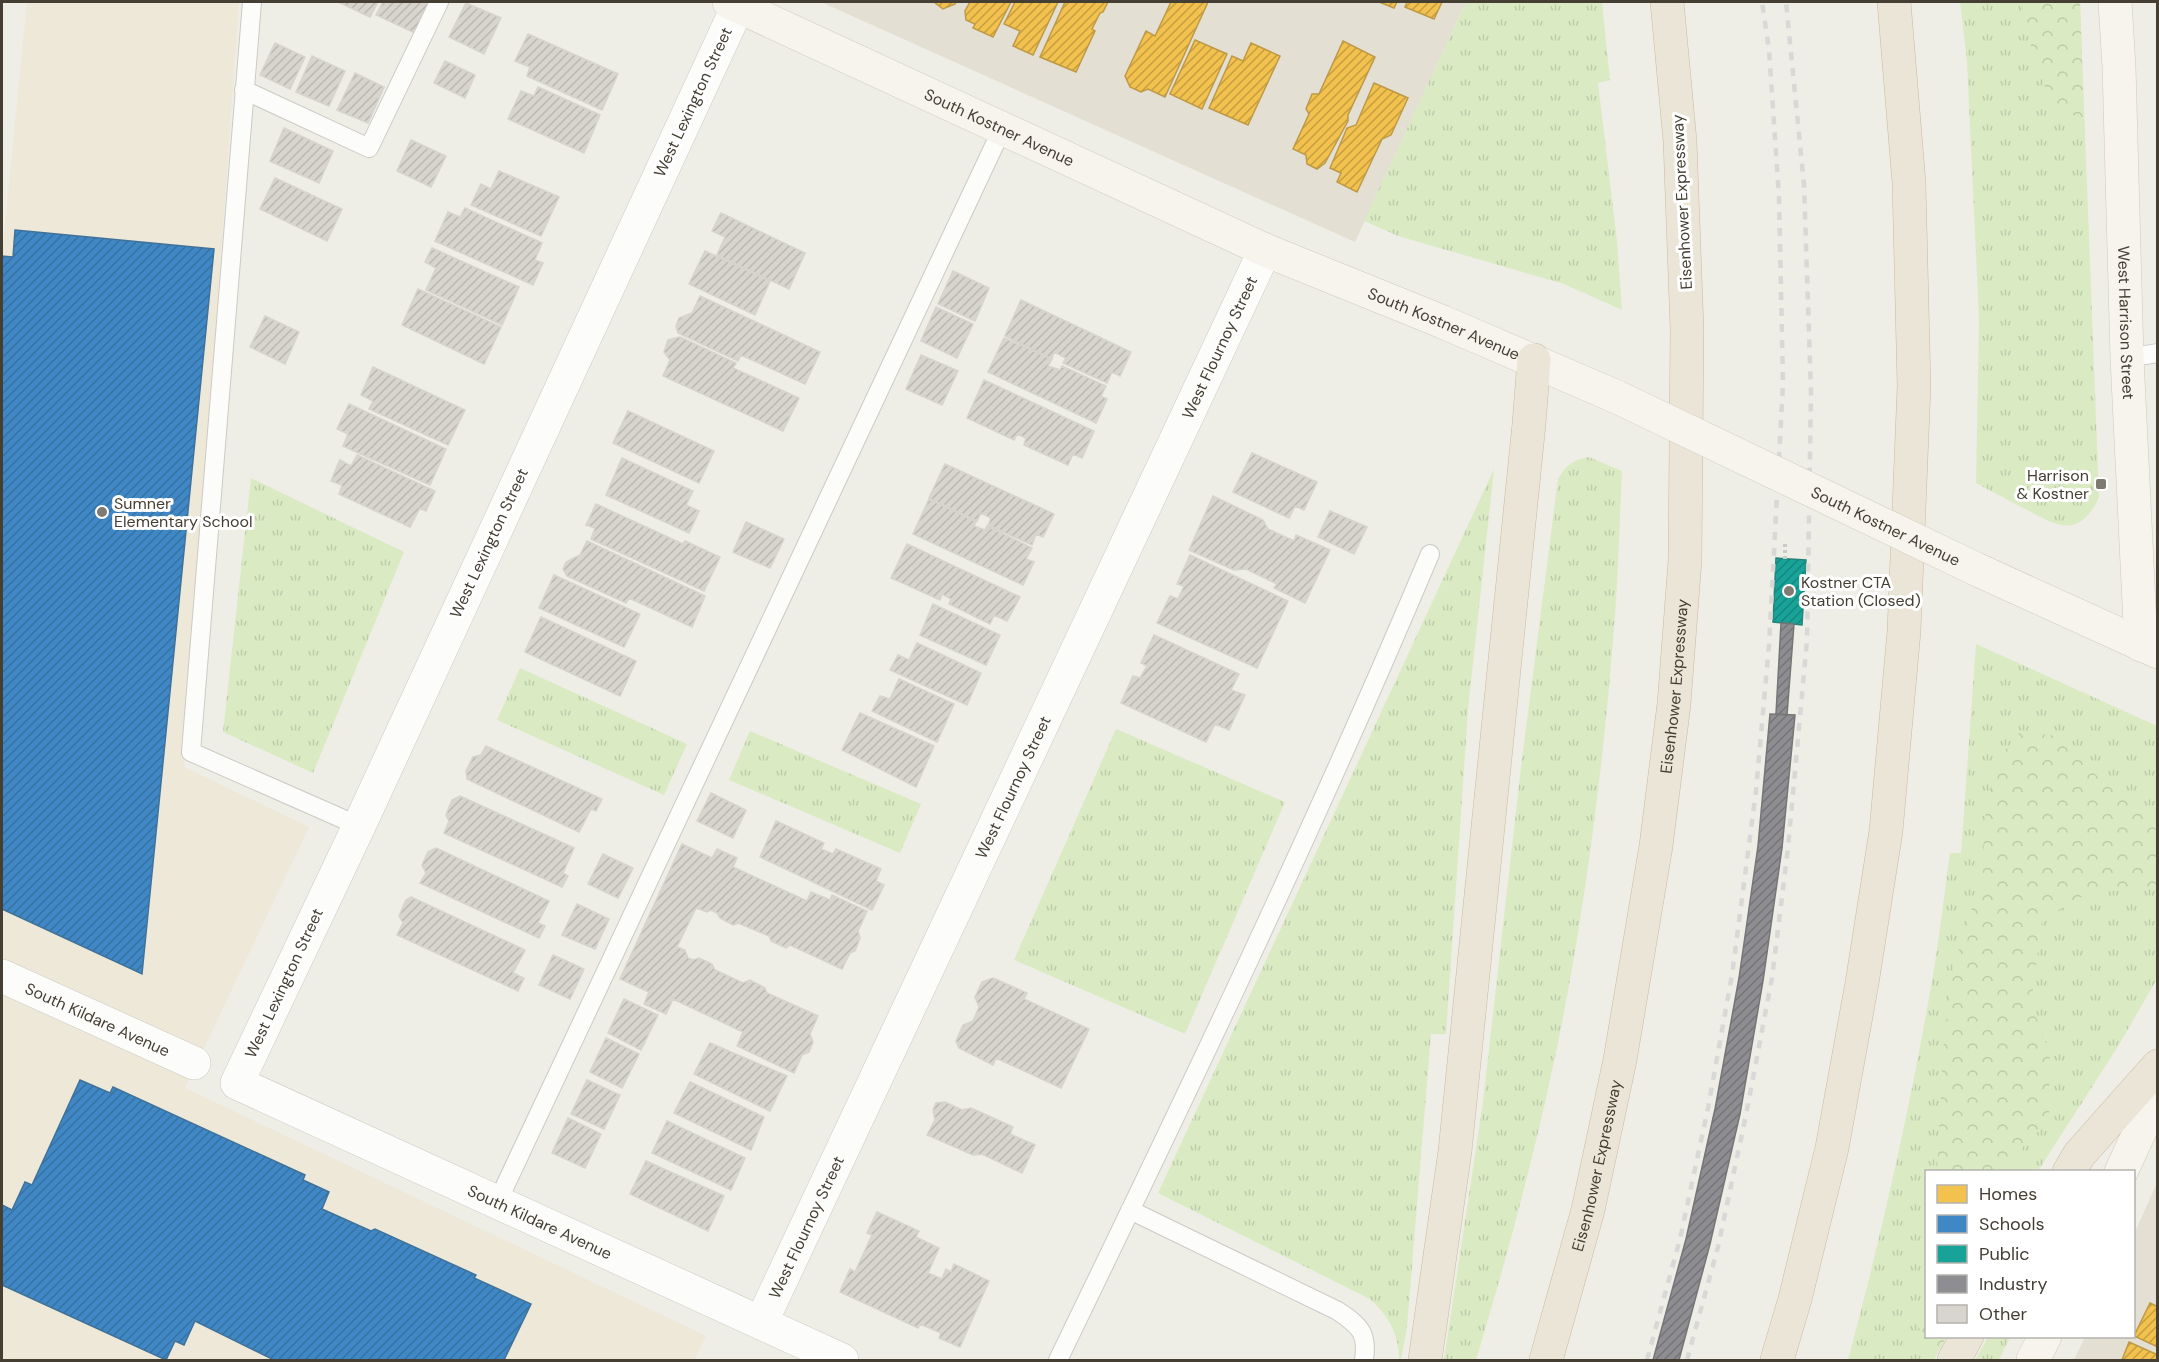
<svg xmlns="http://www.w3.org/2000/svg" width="2159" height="1362" viewBox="0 0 2159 1362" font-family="'DM Sans',sans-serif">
	<defs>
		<pattern id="grass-tufts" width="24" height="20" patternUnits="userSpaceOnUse" patternTransform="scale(1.5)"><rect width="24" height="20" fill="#daebc4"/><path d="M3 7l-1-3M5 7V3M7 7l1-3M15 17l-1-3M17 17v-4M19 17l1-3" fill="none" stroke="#bccba9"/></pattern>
		<pattern id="forest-crowns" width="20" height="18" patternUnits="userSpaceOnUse" patternTransform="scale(1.5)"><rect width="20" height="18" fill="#daebc4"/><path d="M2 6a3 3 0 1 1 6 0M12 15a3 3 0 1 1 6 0" fill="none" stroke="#bccba9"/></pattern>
		<pattern id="homes-hatch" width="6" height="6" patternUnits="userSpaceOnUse" patternTransform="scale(1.5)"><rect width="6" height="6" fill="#f2c14e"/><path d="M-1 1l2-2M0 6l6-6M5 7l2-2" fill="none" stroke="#c69e41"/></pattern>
		<pattern id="schools-hatch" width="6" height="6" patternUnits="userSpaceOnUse" patternTransform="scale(1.5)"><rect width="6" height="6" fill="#3f88c5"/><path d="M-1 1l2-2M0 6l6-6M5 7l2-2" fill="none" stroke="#3671a1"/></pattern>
		<pattern id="public-hatch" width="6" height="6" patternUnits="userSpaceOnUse" patternTransform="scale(1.5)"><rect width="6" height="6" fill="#17a398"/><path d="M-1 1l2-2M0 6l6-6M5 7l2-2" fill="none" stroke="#16867d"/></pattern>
		<pattern id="industry-hatch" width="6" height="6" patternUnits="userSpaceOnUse" patternTransform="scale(1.5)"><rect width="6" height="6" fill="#8d8d92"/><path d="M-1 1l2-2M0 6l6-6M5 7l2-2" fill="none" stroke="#757578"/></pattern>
		<pattern id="building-hatch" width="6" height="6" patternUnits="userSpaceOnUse" patternTransform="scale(1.5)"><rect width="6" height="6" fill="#d8d5cf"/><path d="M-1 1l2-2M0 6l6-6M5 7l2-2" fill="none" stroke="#bbb8b2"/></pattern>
	</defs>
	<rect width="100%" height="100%" fill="#eeede6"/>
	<path fill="#e3dfd3" d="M821,2H1466L1355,242Z
		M2157,1183V1360H2074L2085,1337L2134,1336V1234Z"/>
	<path fill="#ede8d8" d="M27,2H239L184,767L309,827L185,1088L706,1336L694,1360H2V256Z"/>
	<path fill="url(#grass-tufts)" d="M1466,2H1602L1610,80L1598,83L1617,241L1622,310L1564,284L1398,236L1364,221Z
		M1960,2H2080L2099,497C2093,512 2080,529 2061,525C2050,523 2040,517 2031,512C2012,502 1994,493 1976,483L1979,320L1967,61Z
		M1589,457L1622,471C1619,531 1618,592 1612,652C1604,750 1592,849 1576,945C1553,1086 1517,1224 1476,1360H1444L1483,1102L1521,767L1558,479C1566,465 1573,460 1589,457Z
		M1494,469L1468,710L1446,1034H1431L1407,1327L1401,1360H1399C1400,1336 1387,1312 1368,1298L1158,1193Z
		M251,478L404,552L313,773L223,732Z
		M1976,644L2157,726V979L2117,1048L2038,1171L1926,1172V1336L1946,1337L1934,1360H1848C1882,1233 1911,1104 1933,975C1940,934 1944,894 1950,853H1961Z
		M520,668L687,744L664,795L497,720Z
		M1116,729L1285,802L1185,1034L1014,960Z
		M750,731L921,804L900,853L729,780Z
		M1988,1337H2010L1999,1360H1975Z"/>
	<path fill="url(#forest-crowns)" d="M2021,2H2080L2084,119L2049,99L2028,37Z
		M2020,732L2058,736L2096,775L2138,812L2157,824V886L2086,894L2042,921L2031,1003L2050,1054L2049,1120L2022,1148L2010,1171H1938L1937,1169L1944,1036L1955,962L1983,873L1984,822L1997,760Z
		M1926,1308V1336L1946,1337L1941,1348L1926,1350L1919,1327Z"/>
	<path fill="url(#homes-hatch)" stroke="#be9a46" stroke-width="1.5" d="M934,2H956L955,4L943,9Z
		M970,2H1011L993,37L973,28L975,24L966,20L965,11Z
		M1015,2H1058L1033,55L1013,46L1020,31L1004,24Z
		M1065,2H1108L1103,12L1100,13L1092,29L1095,31L1076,72L1040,57Z
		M1171,2H1208L1165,97L1148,89L1141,92L1130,87L1125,76L1146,31L1155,36Z
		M1379,2H1397L1394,8Z
		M1407,2H1442L1434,19L1405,7Z
		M1195,40L1227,54L1202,109L1170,94Z
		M1343,41L1375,57L1348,115V121L1325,163L1317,169L1307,164L1306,155L1293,149L1309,114L1306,109L1312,94H1319Z
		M1251,43L1280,56L1248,125L1209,108L1232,56L1243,61Z
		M1374,83L1408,98L1391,135L1382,139L1357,192L1337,182L1341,173L1330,168L1347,128L1356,125Z
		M2150,1303L2158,1307V1347L2134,1336Z
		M2129,1342L2158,1355V1360H2122Z"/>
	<path fill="url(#schools-hatch)" stroke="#407299" stroke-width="1.5" d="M15,230L214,249L142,974L2,909V256L13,257Z
		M80,1080L110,1093L113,1087L305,1175L303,1180L329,1192L322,1209L371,1231L375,1229L476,1275L474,1278L531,1304L504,1360H274L195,1321L184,1345L175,1341L166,1360L2,1285V1205L12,1210L25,1182L32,1185Z"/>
	<path fill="url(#public-hatch)" stroke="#24857a" stroke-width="1.5" d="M1776,558L1806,560L1802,625L1773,622Z"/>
	<path fill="url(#industry-hatch)" stroke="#777576" stroke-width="1.5" d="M1781,623L1794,624L1787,715L1776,714Z
		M1770,714L1795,715L1782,848L1763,981L1740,1114L1710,1244L1679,1360H1653L1686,1239L1715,1109L1739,978L1758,846Z"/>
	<path fill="url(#building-hatch)" stroke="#d6d4cc" stroke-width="1.5" d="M338,2H378L370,17Z
		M383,2H432L417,34L376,15Z
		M466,3L501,18L484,54L449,37Z
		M528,34L618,74L602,110L527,76L530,67L515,61Z
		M275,43L305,57L290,89L260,75Z
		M312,56L345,71L329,106L296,92Z
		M445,61L475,75L465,98L434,83Z
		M355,73L384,87L368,123L337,110Z
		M538,87L600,115L584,153L508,119L521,91L534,96Z
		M284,128L333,151L319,183L270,161Z
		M411,140L446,156L431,187L397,171Z
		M499,171L559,197L541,236L471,205L481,184L491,189Z
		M275,178L342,209L327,241L260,209Z
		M465,208L542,243L535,260L543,263L533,285L435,241L448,212L460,217Z
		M721,213L805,253L789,289L717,255L725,237L712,231Z
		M432,248L519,287L502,325L426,290L436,268L425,262Z
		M705,251L770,281L755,315L689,284Z
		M953,271L989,288L975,321L938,304Z
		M418,289L501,327L484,364L402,325Z
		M700,296L820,352L805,384L741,355L738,361L678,333L676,326L679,318L692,313Z
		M1021,300L1131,352L1120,376L1112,372L1107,383L1063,363L1066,358L1054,352L1052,359L1005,336Z
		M936,307L973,324L957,358L921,341Z
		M265,316L299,332L285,364L250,347Z
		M680,337L736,363L733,368L799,398L783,431L663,376L670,360L664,352L668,340Z
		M1004,338L1052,359L1048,366L1060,370L1062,366L1106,386L1101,396L1107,399L1096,423L988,372Z
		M921,355L958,371L942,405L906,389Z
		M373,367L465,410L448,445L369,409L373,401L361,395Z
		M984,380L1094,431L1082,458L1073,454L1068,465L1024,445L1026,438L1017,434L1014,440L967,418Z
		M349,404L446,449L430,485L343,446L348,434L337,429Z
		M628,411L714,451L699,483L613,443Z
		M1252,453L1317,482L1304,510L1295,506L1289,518L1233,492Z
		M357,455L435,491L426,511L420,508L410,527L339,494L342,485L331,481L338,464L340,460L351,466Z
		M622,458L693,491L686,505L699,511L689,533L606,495Z
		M945,464L1054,514L1043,537L1036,534L1032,545L988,525L991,518L981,513L977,521L929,498Z
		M1213,496L1263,520L1268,529L1294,541L1296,535L1330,550L1305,603L1274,588L1277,584L1246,569L1234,570L1189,550Z
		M929,499L976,522L974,526L985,530L987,526L1032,548L1026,559L1034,562L1023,585L913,534Z
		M596,504L683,544L685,541L720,557L704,591L591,539L595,528L586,525Z
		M1330,511L1367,527L1354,554L1318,537Z
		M746,522L784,539L770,568L733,552Z
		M587,541L705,596L692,627L629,598L626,603L567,576L563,569L566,562L580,555Z
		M907,544L1020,597L1007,621L994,615L990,624L949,604L951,599L942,594L940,600L891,578Z
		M1190,555L1288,601L1257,668L1157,623L1170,596L1178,599L1184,586L1177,584Z
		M554,575L640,614L624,647L539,608Z
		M933,604L1000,635L986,665L920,635Z
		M541,617L636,661L620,696L525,652Z
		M1154,635L1239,674L1231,690L1245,695L1229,730L1215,724L1206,742L1121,703L1133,676L1140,678L1147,666L1141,663Z
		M917,643L981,673L967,705L890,670L898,655L909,660Z
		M899,679L954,704L937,742L872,711L880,696L890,699Z
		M860,713L934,746L916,787L842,750Z
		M486,746L602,799L596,811L591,809L579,832L467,779L466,771L473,757L481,755Z
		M711,793L746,810L733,838L697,821Z
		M460,796L574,848L563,873L568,876L562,887L444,833L449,821L446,815L452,800Z
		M776,821L824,843L821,849L833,854L836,849L881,869L876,881L884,885L872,910L760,857Z
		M682,844L712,858L717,849L737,858L733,867L807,901L811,892L830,900L832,895L867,911L858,931L860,938L855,951L850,953L842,969L790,945L786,948L771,941L769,936L738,923L733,925L720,918L717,913L711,910L707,912L696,908L677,947L685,950L688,958L693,960L699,958L712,964L715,970L743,983L750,980L765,988L767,993L818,1016L810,1034L813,1042L809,1052L802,1055L794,1073L737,1046L743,1032L673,999L666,1014L644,1004L649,992L620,979Z
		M436,848L549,901L538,923L545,926L539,938L420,883L426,873L422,865L428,852Z
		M603,854L633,868L618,898L588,884Z
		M411,897L525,950L513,973L524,978L518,991L397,935L403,923L399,916L406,900Z
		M577,904L609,919L595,949L562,935Z
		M553,955L584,969L570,999L539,985Z
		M993,978L1027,993L1024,999L1089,1029L1061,1088L996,1058L993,1065L959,1048L956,1041L963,1025L973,1021L979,1007L975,997L982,982Z
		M624,999L658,1015L641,1050L608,1033Z
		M606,1038L639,1054L622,1088L590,1072Z
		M710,1043L787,1076L770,1111L694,1074Z
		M587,1080L620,1095L604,1129L571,1114Z
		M690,1082L764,1117L751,1150L674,1113Z
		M945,1102L962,1110L971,1108L1013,1127L1010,1134L1035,1145L1022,1173L982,1154L973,1155L927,1135L935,1120L933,1110L936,1103Z
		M568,1118L601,1134L585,1168L552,1153Z
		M667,1121L745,1158L731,1190L652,1153Z
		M646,1161L724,1196L708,1231L630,1194Z
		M877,1212L919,1231L916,1237L939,1248L928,1273L942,1279L946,1269L951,1272L954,1264L989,1281L960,1347L939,1338L941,1333L920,1324L918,1328L840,1292L850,1269L855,1272L872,1235L867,1233Z"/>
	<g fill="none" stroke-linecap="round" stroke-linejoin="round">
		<g stroke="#cccac4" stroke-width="20">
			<path id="lane" d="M252,2L191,752L359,826
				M244,90L369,148L439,2
				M2127,358L2158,353
				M497,1203L1002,129
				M1130,1210L1338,1311C1360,1326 1368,1333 1364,1360
				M1058,1360C1187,1094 1315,827 1430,554"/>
		</g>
		<g stroke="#cccac4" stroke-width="34">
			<g id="street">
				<path id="s1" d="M738,6L359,826L237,1083L842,1360"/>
				<path id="s2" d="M2,976L194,1063"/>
				<path id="s3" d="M761,1323L1265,250"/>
			</g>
		</g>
		<g stroke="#cecabd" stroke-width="34">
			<g id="secondary">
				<path id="s4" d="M729,2L1265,250L1443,322L1617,397"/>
				<path id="s5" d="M2115,2L2119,67L2127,358L2141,645"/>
				<path d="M1978,570L2158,652"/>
				<path d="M2121,1172L2158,1092"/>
				<path d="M2033,1360L2045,1336"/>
			</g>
		</g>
		<g stroke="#c8bba0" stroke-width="34">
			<g id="highway">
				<path d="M2069,1172L2079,1155L2158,1066"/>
				<path d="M1425,1360L1455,1151L1529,424L1534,360"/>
				<path id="s6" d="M1546,1360L1588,1210L1620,1060L1656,846L1674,704L1685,560L1687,329L1680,141L1667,2"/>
				<path d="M1777,1360L1795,1299L1832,1148L1862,983L1886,831L1904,631L1914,386L1909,183L1894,2"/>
				<path d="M1954,1360L1967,1336"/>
			</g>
		</g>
		<path stroke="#cdcbc6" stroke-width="4" stroke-dasharray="3 3" stroke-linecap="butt" d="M1785,559V541"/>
		<use href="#lane" stroke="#fcfcfb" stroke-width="18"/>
		<use href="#street" stroke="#fcfcfb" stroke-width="33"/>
		<use href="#secondary" stroke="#f6f4ed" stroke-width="33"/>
		<use href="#highway" stroke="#ebe5d7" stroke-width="33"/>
		<path stroke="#d8d8d7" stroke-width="4.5" stroke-dasharray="8 8" stroke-linecap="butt" d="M1647,1360L1680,1239L1708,1108L1732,975L1756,791L1769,645L1783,384L1779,197L1769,50L1762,2
			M1687,1360L1718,1247L1746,1115L1772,978L1788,848L1807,640L1811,392L1804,185L1786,2"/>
		<g stroke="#cecabd" stroke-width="34" stroke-linecap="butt">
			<g id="secondary-bridge">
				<path id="s7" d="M1617,397L1978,570"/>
			</g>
		</g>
		<use href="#secondary-bridge" stroke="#f6f4ed" stroke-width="33"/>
	</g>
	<g fill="#807b72" stroke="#fff" stroke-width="2">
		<rect x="2095" y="478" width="12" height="12" rx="3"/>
		<circle cx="102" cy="512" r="6"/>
		<circle cx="1789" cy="591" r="6"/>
	</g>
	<g text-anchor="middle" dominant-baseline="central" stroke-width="6" stroke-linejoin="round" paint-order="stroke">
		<g font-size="16" fill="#443e33" stroke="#fff">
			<text transform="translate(693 102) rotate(-65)">West Lexington Street</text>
			<text stroke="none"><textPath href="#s4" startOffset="298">South Kostner Avenue</textPath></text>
			<text transform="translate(1682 202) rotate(-93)">Eisenhower Expressway</text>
			<text stroke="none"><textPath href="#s4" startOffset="784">South Kostner Avenue</textPath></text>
			<text stroke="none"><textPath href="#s5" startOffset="321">West Harrison Street</textPath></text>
			<text stroke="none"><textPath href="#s3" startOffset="1078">West Flournoy Street</textPath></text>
			<text stroke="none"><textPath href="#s7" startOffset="298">South Kostner Avenue</textPath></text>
			<text transform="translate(489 543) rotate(-65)">West Lexington Street</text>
			<text stroke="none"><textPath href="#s6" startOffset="687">Eisenhower Expressway</textPath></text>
			<text stroke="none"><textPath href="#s3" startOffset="592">West Flournoy Street</textPath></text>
			<text transform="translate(284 983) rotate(-65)">West Lexington Street</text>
			<text stroke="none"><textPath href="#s2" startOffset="105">South Kildare Avenue</textPath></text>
			<text stroke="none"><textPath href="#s6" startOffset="201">Eisenhower Expressway</textPath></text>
			<text stroke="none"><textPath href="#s1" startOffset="1521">South Kildare Avenue</textPath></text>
			<text stroke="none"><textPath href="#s3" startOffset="106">West Flournoy Street</textPath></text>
		</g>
		<g font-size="16" fill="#443e33" stroke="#fff" text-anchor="start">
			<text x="2089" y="475" text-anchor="end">Harrison<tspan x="2089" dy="18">&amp; Kostner</tspan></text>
			<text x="114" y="503">Sumner<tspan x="114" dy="18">Elementary School</tspan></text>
			<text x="1801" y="582">Kostner CTA<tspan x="1801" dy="18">Station (Closed)</tspan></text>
		</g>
	</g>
	<rect width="2159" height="1362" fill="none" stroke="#443e33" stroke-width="6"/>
	<rect x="1925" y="1170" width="210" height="168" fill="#ffffff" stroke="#b4b2ad" stroke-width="1.5"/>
	<rect x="1937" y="1185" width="30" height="18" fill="#f2c14e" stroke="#b4b2ad" stroke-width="1.5"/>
	<text x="1979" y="1200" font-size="18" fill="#443e33">Homes</text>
	<rect x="1937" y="1215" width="30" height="18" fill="#3f88c5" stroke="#b4b2ad" stroke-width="1.5"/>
	<text x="1979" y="1230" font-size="18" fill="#443e33">Schools</text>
	<rect x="1937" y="1245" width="30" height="18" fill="#17a398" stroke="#b4b2ad" stroke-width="1.5"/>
	<text x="1979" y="1260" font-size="18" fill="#443e33">Public</text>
	<rect x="1937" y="1275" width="30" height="18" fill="#8d8d92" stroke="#b4b2ad" stroke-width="1.5"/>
	<text x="1979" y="1290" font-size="18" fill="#443e33">Industry</text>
	<rect x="1937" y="1305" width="30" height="18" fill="#d8d5cf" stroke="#b4b2ad" stroke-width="1.5"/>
	<text x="1979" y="1320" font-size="18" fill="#443e33">Other</text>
</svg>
